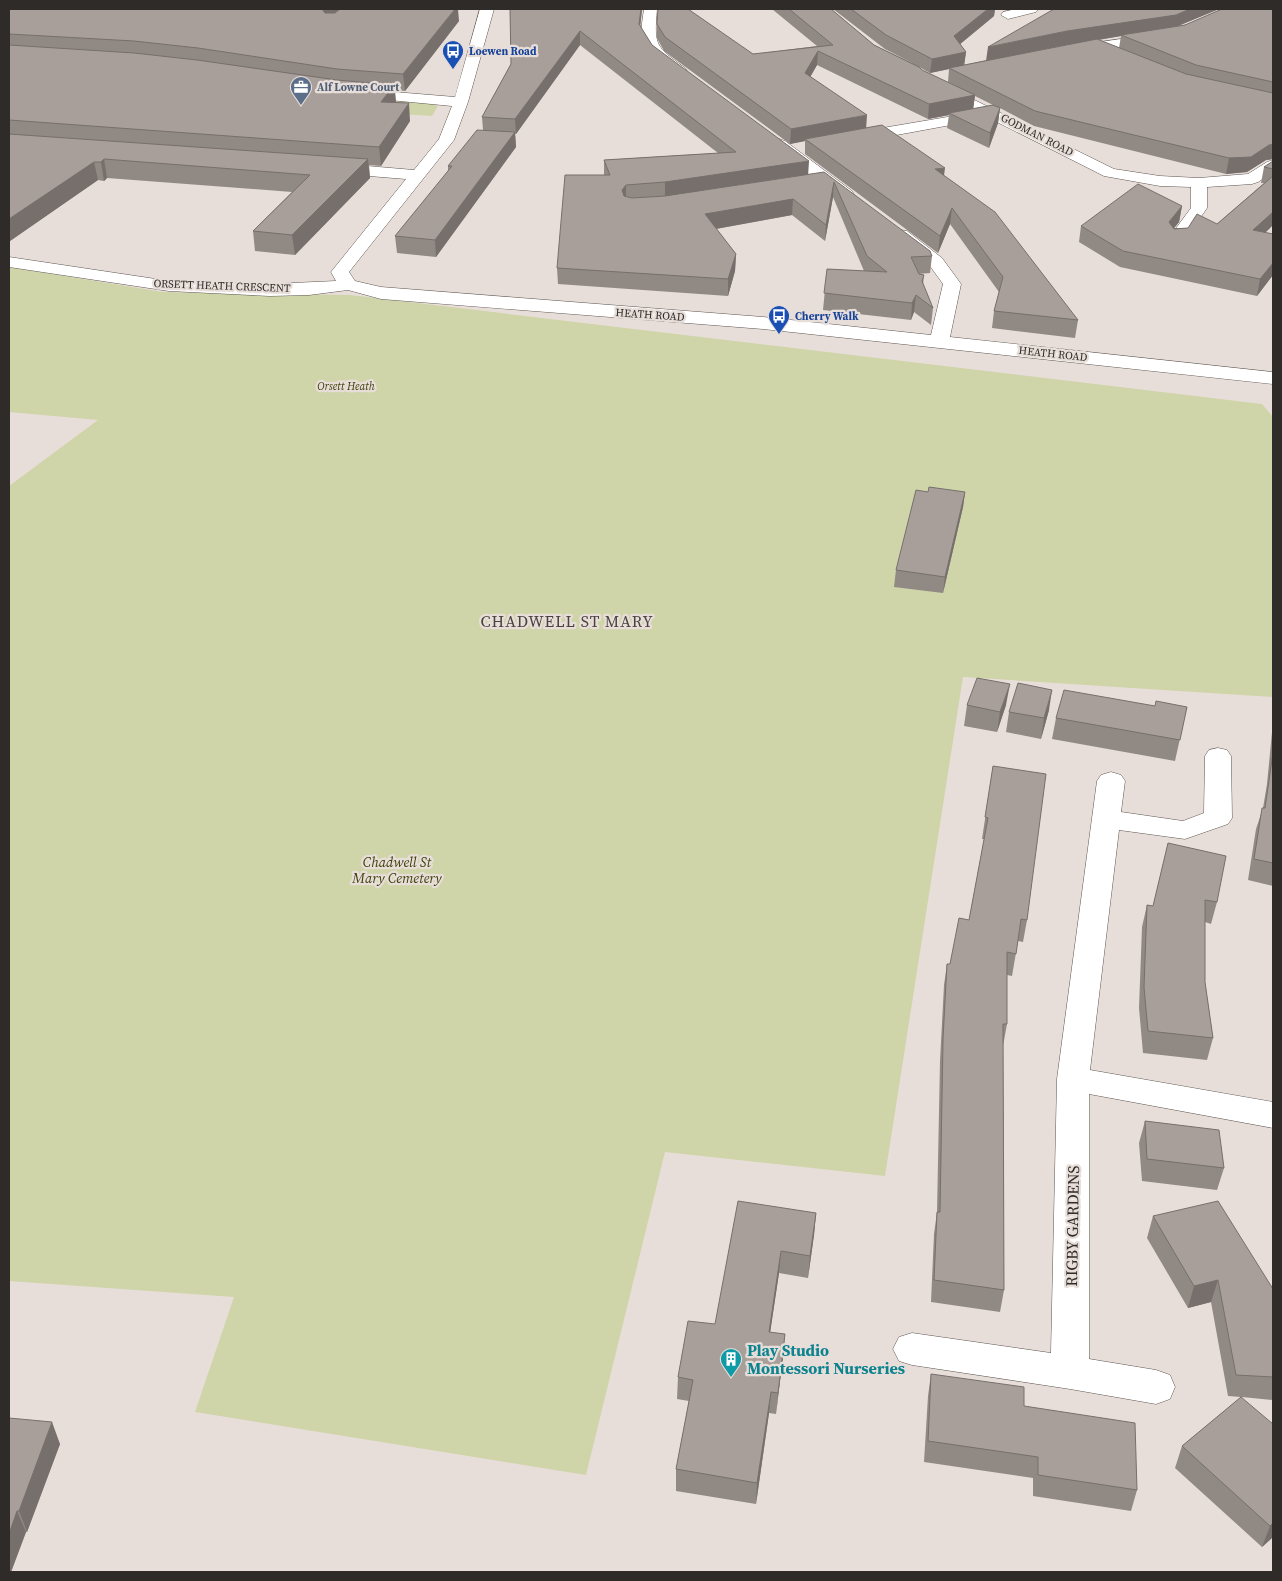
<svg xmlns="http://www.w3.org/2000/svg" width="1282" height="1581" viewBox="0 0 1282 1581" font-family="'Source Serif 4',serif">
	<rect width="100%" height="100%" fill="#e8ded9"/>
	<path fill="#d0d4a9" d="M278,89L431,103L438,106L432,116L341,110Z
		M9,267L163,292L350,295L1262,404L1273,417V697L963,677L885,1176L665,1152L586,1475L195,1412L234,1297L9,1281V486L98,420L9,412Z"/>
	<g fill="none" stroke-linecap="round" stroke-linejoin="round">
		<g stroke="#5e5652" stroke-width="1">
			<path id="minor" d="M480,9H494L468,102L454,140L349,272L355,281L381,287L763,317L931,335L943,284L930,266L895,239L892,235L895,231L901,230L907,231L942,258L961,284L950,337L1273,372V384L763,329L381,299L348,290L309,295L270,296L169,291L9,267V257L169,281L270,284L336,281L331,272L406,179L332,173L326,171L324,168L326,165L332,163L414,170L439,139L452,106L358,97L353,96L351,93L353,90L358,89L455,97Z
				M644,9H657C654,46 655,46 685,68L687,71L685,74C670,78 642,51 641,36C641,27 643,17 644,9Z
				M1016,9H1038L1036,12L1008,19L1001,15L1003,12Z
				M1156,34L1163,38L1161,41L1072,54L1065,50L1072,46Z
				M940,83L1114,169L1160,176L1199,178L1248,174L1267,162L1273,160V172L1258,182L1252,184L1207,187V208L1183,243L1177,244L1171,243L1168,239L1191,208V187L1160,186L1104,176L989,118L853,143L847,141L845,138L847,135L853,133L977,112L935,90L933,87L935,84Z
				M779,139L785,141L852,191L854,195L852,199H840L773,147L771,144L773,141Z
				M1218,748L1227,750L1231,756L1232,818L1228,824L1185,839L1119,830L1090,1070L1273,1102V1128L1089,1094V1359L1156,1370L1170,1375L1175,1387L1170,1399L1156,1404L1070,1389L912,1365L899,1361L893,1349L899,1337L912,1333L1051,1353L1057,1079L1097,781L1101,775L1111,772L1121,775L1125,781L1121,812L1183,821L1204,813L1205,756L1209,750Z"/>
		</g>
		<use href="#minor" fill="#fff" fill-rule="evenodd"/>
	</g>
	<path fill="#908984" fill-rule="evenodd" d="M9,9H340L335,13L459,21L405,91L395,90L396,102L410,121L381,166L369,165L370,178L295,255L255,251L253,231L292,192L107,178L104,181L98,180L10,241H9Z
		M510,9H642L640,26L652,45L808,175L824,172L932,256L930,273L918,274H919L924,275L923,285L933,308L931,325L914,312L911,320L823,310L827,269L864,271L833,197L825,241L792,215L716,229L736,254L735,271L728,296L558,284L557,268L604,175V160L718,153L580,45L516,134H515L516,147L436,257L397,253L395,236L448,172V166L483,130L482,117L511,64Z
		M772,9H831L874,45L914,64L885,49L833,9H995L994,16L960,44L966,52L964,65L1219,9L1178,26L1273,9V159L1266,160L1247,172L1226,174L1034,126L1000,108L998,123L989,148L947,128L949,115L928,119L817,65L810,77L866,128L944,175L1078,320L1075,338L992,328L994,311L999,292L950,224L938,253L805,154V141L790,144L664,51L657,38V24L753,54L817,46ZM1121,36L1119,48L1099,40ZM919,67L930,73L949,69L948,82L970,93L922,70ZM975,96L993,105L973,109Z
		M1273,161V225L1265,233L1273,234V275L1257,296L1120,267L1079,242L1081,226L1182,206L1179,222L1174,228H1188L1217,224L1264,183H1261L1264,167Z
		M928,492H965L963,507L943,593L894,587L896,570Z
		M967,705H1006L997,732L964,726Z
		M1155,706L1187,707L1175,761L1052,739L1056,718Z
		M1049,710L1041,739L1006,732L1009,712Z
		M1273,722V886L1248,880L1256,829L1263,808L1267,784Z
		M993,766L1027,920L1023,942L1018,941L1012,976L1007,975V1024L1003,1046L1004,1290L1000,1312L931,1302L934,1234L937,1212L940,1061L944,985L947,964H950L969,920L984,839H982Z
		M1168,843L1217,902L1211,924L1205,922V982L1213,1038L1207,1060L1143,1053L1139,1008L1142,927L1147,905L1153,906Z
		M1145,1121L1224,1168L1217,1190L1142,1181L1139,1143Z
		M816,1213L814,1235L808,1278L779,1273L770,1332L783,1356L776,1414L769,1413L756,1504L676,1491V1469L689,1401L677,1399L678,1377L715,1324Z
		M1153,1216L1273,1289V1400L1242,1397L1273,1537L1262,1547L1175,1468L1182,1446L1241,1397L1228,1396L1211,1302L1188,1308L1147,1238Z
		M931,1374L1024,1406L1137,1490L1131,1511L1033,1496V1478L924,1462L928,1396Z
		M9,1418L60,1444L27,1532H26L11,1572H9Z"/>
	<path fill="#766f6c" d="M321,9H340L323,25Z
		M455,9H458L459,21L405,91L403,74Z
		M641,9H642L639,38V24Z
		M988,9H995L994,16L953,50L954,36Z
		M1190,9H1219L1173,28L1121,35V36L1065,45L986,61L988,47L1067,31Z
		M580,31V45L516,134L515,119Z
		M818,51L817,65L804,88L805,73Z
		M966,52L964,66L949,68V69L930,73L932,59Z
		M394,85L396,103L381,102Z
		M975,95L973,110L949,113V115L928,119L929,104Z
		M409,103L410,121L381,166L379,147Z
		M1000,108L998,123L989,148L990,133Z
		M867,115L866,130L805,139V141L790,144L791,129Z
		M515,132L516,147L436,257L435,240Z
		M1273,144V159L1266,160L1247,172L1226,174L1229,158Z
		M104,159L107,178L104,181L101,162Z
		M368,159L370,178L295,255L292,235Z
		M809,161L808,177L665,198V182Z
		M94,162L98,180L10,241L9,234V219Z
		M945,168L943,183L935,169Z
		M834,182L833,197L825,241L826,225Z
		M626,185V201L622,190Z
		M793,199L792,215L704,231L705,214Z
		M1182,206L1179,222L1166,238L1169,222Z
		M952,208L950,224L938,253L940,236Z
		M1273,212V225L1250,247L1253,230Z
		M736,254L735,271L728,296V279Z
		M1273,263V275L1257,296L1260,279Z
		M916,295L914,312L911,320L912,303Z
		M965,492L963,507L943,593L945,577Z
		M1010,684L1006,705L997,732L1000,712Z
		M1052,690L1049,710L1041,739L1044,718Z
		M816,1213L814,1235L808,1278L810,1256Z
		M781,1251L779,1273L767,1354L769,1332Z
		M1218,1280L1211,1302L1188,1308L1194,1286Z
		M785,1334L783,1356L776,1414L778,1393Z
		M771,1392L769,1413L756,1504L757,1483Z
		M52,1422L60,1444L27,1532L19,1511Z
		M17,1511L26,1532L11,1572H9V1534Z
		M1273,1523V1537L1262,1547L1270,1526Z"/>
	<path fill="#a89f9a" stroke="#766f6c" d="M9,9H322L325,13H335L340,9H455L403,74L337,69L198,48L134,41L9,34Z
		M510,9H641L639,24L652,45L809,161L665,182L626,185L622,190L624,196L632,198L665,196L824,172L930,251L932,256L911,257L919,274L924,275L922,281L933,308L916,295L912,303L824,293L827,269L887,272L867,256L834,182L826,225L793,199L705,214L736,254L728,279L557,268L565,175H610L604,160L736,152L580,31L515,119L482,117L511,64Z
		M658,9H688L753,54L833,45L789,9H831L874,45L919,67L922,70L975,95L929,104L818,51L805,73L867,115L791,129L665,37L657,24Z
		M851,9H988L954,36L966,52L932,59L886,35Z
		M1054,9H1190L1176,15L1067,31L988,47Z
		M1222,9H1273V82L1196,65L1121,35L1185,25Z
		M1097,39L1186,74L1273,93V144L1269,145L1251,157L1229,158L1035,111L949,68Z
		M9,45L134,53L197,60L337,80L394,85L381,102L409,103L379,147L9,120Z
		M993,105L1000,108L990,133L949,113Z
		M882,125L945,168L935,169L995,212L1078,320L994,311L1003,277L952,208L940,236L805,139Z
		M477,130L515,132L435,240L395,236L452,166H448Z
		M9,134L368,159L292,235L253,231L310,175L104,159L101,162H94L9,219Z
		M1273,161V169L1264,167Z
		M1273,176V212L1253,230L1273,234V263L1260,279L1123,251L1081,226L1138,184L1182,206L1169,222L1174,229L1188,228L1197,214L1217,224Z
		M929,487L965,492L945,577L896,570L916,490L928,492Z
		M977,678L1010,684L1000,712L967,705Z
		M1018,683L1052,690L1044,718L1009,712Z
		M1064,690L1155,706L1156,701L1187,707L1180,740L1056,718Z
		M1273,753V863L1254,859L1262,808H1265Z
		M993,766L1046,774L1027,920L1021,919L1016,954L1007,952V1024H1003L1004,1290L934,1280L937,1212H940L943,1039L947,964H950L959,918L969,920L988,818L985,817Z
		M1168,843L1226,856L1217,902L1205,900V982L1213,1038L1148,1031L1144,987L1147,905L1153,906Z
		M1145,1121L1219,1130L1224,1168L1147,1159Z
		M738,1201L816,1213L810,1256L781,1251L769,1332L785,1334L778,1393L771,1392L757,1483L676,1469L693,1380L678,1377L688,1321L715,1324Z
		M1218,1201L1273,1289V1377L1236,1375L1218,1280L1194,1286L1153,1216Z
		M931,1374L1024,1387V1406L1135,1423L1137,1490L1038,1475V1457L928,1441Z
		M1241,1397L1273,1424V1523L1270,1526L1182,1446Z
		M9,1418L52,1422L19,1511H17L9,1534Z"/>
	<defs>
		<g id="bus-pin" transform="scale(1.125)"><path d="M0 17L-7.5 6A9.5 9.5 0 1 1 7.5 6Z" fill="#1a4fb4" stroke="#e8ded9"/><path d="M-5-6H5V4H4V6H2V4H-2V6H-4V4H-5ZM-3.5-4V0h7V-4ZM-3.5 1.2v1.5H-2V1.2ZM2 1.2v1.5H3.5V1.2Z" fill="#fff"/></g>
		<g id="office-pin" transform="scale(1.125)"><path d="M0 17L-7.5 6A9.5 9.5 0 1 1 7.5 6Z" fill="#5c6f8a" stroke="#e8ded9"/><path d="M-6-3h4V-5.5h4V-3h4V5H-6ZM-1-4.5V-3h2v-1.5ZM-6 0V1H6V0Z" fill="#fff"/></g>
		<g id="building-pin" transform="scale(1.125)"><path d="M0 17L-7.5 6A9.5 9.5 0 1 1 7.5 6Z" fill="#0f9aa8" stroke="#e8ded9"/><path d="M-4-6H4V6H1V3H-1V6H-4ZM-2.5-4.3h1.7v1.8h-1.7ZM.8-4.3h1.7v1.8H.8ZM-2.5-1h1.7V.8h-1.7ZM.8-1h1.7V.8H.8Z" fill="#fff"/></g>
	</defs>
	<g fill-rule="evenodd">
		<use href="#bus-pin" x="453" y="51"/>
		<use href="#office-pin" x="301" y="87"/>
		<use href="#bus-pin" x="779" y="316"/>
		<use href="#building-pin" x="731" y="1359"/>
	</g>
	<g text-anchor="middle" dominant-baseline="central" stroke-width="4.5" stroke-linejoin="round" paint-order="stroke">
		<g font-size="11" font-weight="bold" fill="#164399" stroke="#e8ded9" text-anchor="start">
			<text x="469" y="51">Loewen Road</text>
			<text x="795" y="316">Cherry Walk</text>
		</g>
		<g font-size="11" font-weight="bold" fill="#4e5e75" stroke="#e8ded9" text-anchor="start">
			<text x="317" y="87">Alf Lowne Court</text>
		</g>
		<g font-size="11" fill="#2e2b29" stroke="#e8ded9">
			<text transform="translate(1037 135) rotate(27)">GODMAN ROAD</text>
			<text transform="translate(222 286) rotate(2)">ORSETT HEATH CRESCENT</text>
			<text transform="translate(650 315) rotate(4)">HEATH ROAD</text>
			<text transform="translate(1053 354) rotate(6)">HEATH ROAD</text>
		</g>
		<g font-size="11" font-style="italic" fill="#3f4109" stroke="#e8ded9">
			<text x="346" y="386">Orsett Heath</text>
		</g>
		<g font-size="14" font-style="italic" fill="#3f4109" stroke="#e8ded9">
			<text x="397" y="862">Chadwell St<tspan x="397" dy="16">Mary Cemetery</tspan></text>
		</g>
		<g font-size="16" letter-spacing="1" fill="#4a423e" stroke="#e8ded9">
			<text x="567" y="621">CHADWELL ST MARY</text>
		</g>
		<g font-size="16" fill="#2e2b29" stroke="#e8ded9">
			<text transform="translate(1072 1226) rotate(-89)">RIGBY GARDENS</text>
		</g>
		<g font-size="16" font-weight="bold" fill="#0d838f" stroke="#e8ded9" text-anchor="start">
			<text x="747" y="1350">Play Studio<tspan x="747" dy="18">Montessori Nurseries</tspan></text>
		</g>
	</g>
	<rect width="1282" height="1581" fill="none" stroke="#2e2b29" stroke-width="20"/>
</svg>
